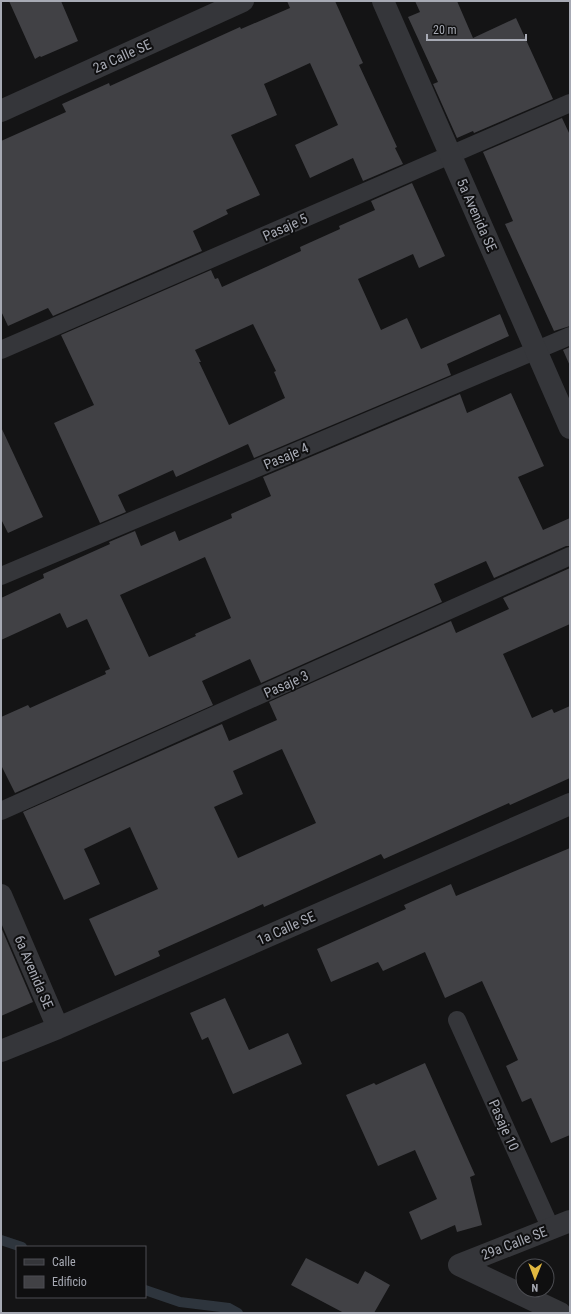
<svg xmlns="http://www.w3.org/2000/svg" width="571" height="1314" viewBox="0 0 571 1314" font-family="'Roboto Condensed',sans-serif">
	<rect width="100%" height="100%" fill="#141415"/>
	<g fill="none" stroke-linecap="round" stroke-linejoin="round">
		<path stroke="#2e353d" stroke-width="10" d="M1,1240L22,1247
			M145,1290L180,1302L229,1308L238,1313"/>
	</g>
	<path fill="#414145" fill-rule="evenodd" d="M9,1H61L78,41L41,57L40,56L35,59Z
		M287,1H335L363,63L359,65L397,147L395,148L403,164L363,181L353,158L310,178L295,145L338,125L310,63L264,84L277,115L231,135L260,195L226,210L228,214L193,231L202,251L53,316L48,308L8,326L1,311V141L66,112L62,104L109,83L110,86L240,27L241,29L290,8Z
		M415,1H457L473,38L516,18L553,99L474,133L473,131L457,138L433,84L438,82L408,17L420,12Z
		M562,118L570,135V326L554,331L505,224L513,221L483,152Z
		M412,183L445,256L419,268L413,254L358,279L381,330L407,318L421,349L500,314L509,336L447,364L451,375L254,458L248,444L176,477L173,470L118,495L126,512L100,523L54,423L94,405L61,335L211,270L215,279L218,278L222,287L301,251L300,247L340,229L339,226L375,210L371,201ZM253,324L276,371L274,372L285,398L229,425L199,362H201L195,350Z
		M570,347V366L563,350Z
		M511,393L544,466L518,477L543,530L570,518V546H566L494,578L486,561L434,584L442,602L261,683L250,659L202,681L213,705L15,793L1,765V717L28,705L30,708L106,674L105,671L110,669L87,619L67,628L60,613L1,640V598L44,578L43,574L110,544L109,542L135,531L141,546L175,531L179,541L232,518L231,514L271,496L263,477L460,394L467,413ZM205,557L231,618L195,634L196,636L149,657L120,595Z
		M1,427L43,517L8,533L1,519Z
		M570,568V624L503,654L532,718L552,709L554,713L570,706V778L510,805L509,803L384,859L381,854L264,907L263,904L158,951L160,956L115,976L89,919L158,889L130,827L84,849L100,884L64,900L23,812L222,724L229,741L277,720L269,702L451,621L456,633L509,609L503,598ZM282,749L316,823L238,858L214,807L243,794L233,771Z
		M570,848V1135L551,1143L531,1098L522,1102L506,1066L518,1060L482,981L445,998L425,952L383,971L378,962L331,982L317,949L406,909L404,905L451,884L456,896Z
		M1,927L33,1002L1,1016Z
		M225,998L249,1050L288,1033L302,1064L233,1094L208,1037L202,1040L190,1013Z
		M425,1063L475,1175L470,1177L482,1225L457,1232L455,1225L421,1240L409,1212L437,1199L415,1150L378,1166L346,1095L374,1083L376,1085Z
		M306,1258L358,1284L365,1271L390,1285L374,1313H344L291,1285Z"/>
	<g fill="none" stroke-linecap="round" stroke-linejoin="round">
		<path stroke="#35363a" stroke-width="18" d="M1,350L570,103
			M1,576L570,336
			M1,811L570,556
			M457,1020L551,1229"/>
		<path stroke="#35363a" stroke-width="22" d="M383,1L570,428
			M1,111L243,1
			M1,895L58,1028
			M1,1051L58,1028L570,804
			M459,1265L570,1221
			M459,1265L560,1313"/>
	</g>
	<g text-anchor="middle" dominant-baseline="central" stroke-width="4" stroke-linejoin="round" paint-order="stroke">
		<g font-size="14" fill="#a7aab4" stroke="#0f0f10">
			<text transform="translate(122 56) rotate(-24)">2a Calle SE</text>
			<text transform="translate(477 215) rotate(66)">5a Avenida SE</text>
			<text transform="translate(285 227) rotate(-24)">Pasaje 5</text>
			<text transform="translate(286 456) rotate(-23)">Pasaje 4</text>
			<text transform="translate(286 684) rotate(-24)">Pasaje 3</text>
			<text transform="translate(286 928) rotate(-24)">1a Calle SE</text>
			<text transform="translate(34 972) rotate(67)">6a Avenida SE</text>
			<text transform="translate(504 1125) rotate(66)">Pasaje 10</text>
			<text transform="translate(514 1243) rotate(-21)">29a Calle SE</text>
		</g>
	</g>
	<rect width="571" height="1314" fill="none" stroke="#a7aab4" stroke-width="4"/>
	<rect x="16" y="1246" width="130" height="52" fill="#0f0f10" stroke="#4c4d52"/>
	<rect x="24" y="1259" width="20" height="6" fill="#35363a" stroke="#4c4d52"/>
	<text x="52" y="1266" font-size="12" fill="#a7aab4">Calle</text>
	<rect x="24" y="1276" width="20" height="12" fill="#414145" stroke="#4c4d52"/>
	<text x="52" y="1286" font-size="12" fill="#a7aab4">Edificio</text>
	<g transform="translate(535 1278) rotate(181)"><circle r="19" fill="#0f0f10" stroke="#4c4d52"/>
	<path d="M0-3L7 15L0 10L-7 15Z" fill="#e1b840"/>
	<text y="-6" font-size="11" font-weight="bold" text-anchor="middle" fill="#a7aab4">N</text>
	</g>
	<path d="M427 34v6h99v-6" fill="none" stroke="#a7aab4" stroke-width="2"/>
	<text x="433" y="34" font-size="12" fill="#a7aab4" stroke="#0f0f10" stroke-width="3" paint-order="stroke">20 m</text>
</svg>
